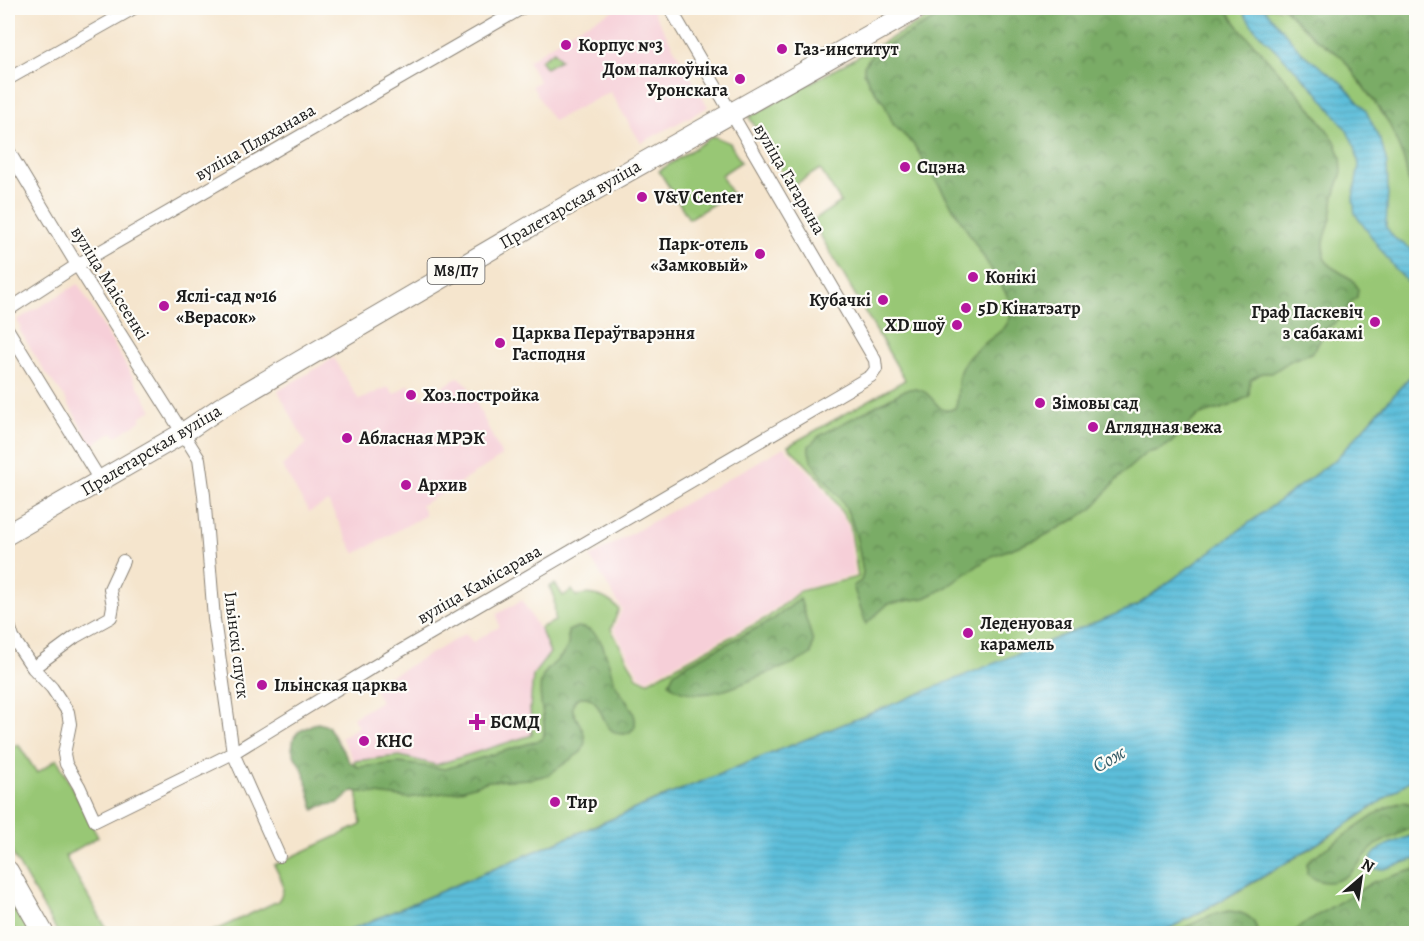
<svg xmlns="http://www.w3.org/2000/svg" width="1424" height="941" viewBox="0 0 1424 941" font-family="Alegreya,serif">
	<defs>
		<pattern id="forest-crowns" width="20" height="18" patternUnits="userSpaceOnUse" patternTransform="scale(1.5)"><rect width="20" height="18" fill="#7aac66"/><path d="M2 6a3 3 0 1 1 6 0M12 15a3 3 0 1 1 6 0" fill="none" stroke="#638b53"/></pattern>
		<pattern id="water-rules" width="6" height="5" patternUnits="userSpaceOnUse" patternTransform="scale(1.5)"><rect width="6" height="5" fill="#5cbeda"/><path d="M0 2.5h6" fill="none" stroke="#4fa3ba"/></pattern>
	</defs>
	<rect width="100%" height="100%" fill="#fdfcf7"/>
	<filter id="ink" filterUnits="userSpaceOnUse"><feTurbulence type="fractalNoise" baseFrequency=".0167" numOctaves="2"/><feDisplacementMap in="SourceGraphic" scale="12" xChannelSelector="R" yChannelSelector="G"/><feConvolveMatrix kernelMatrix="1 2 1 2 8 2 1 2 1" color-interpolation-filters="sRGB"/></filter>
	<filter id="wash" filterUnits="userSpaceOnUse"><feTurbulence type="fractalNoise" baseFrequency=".008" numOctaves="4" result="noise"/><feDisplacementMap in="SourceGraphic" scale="24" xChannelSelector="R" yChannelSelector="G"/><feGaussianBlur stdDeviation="1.35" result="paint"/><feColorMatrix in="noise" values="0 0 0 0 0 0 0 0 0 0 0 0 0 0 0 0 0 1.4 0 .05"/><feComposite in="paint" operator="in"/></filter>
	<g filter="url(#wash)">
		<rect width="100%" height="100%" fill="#f5e5cd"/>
		<path fill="#f6cfd8" d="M619,8H651L708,107L641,143L610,92L553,121L532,86L539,81L528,61L575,29Z
			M78,284L152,410L140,417L142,420L121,433L116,436L113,432L92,445L65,398L45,372L19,329L21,327L17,320Z
			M334,358L359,400L388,387L394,395L408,384L422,399L459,377L467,384L502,456L442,494L421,505L426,515L355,554L328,502L309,512L282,466L306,444L278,391Z
			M784,447L818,482L848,526L855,575L800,589L766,615L647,679L639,675L614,629L622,609L590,557Z
			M522,600L538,628H540L550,653L533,675L530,708L532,735L436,765L400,756L354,761L341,737L358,727L353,718L356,716L381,701L371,684L400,671L465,634L473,642L499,627L497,614Z"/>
		<path fill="#98c775" stroke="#5a7248" stroke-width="1.5" d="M945,8H1416V370L1336,459L1150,597L1131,609L668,795L343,933L207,934L278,901C288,887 281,879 274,865L361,825L354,761L400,756L436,765L532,735L530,708L533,675L550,653L540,628L555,621L554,595L549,587L555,584L563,596L572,590L576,596C593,591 607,597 619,609L611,629L637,677L647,682L768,617L800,591L858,577L850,525L820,479L788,446L905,380L812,221L841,202L820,169L791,187L749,117Z
			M554,51L560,60L546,68L540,60Z
			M713,136L730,143L741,162L721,175L731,193L689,219L659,171Z
			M18,744L37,773L57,759L98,837L65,856L109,933H58L8,846V749Z
			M1416,776V933L1159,934C1249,888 1336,836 1416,776Z
			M8,891L32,933H13L8,923Z"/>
		<path fill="url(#forest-crowns)" stroke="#4b6441" stroke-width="1.5" d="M955,8H1226L1238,26L1311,108L1335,141L1341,157L1342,172L1334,196L1331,218L1324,241V258L1330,266L1353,280L1358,289L1357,297L1350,303L1344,316L1326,329L1316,348L1311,353L1290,361L1272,373H1262L1250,380L1249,396L1230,406L1197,416L1171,443L1159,450L1146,453L1120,476L1092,509L1074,520L1040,538L992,556L945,588L925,598L888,604L866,624L853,586L861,581L863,573C859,547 855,523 842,501C832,486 806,463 809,446L819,436L907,389C937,385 933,419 955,408C960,397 956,386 959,375C963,354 991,341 1005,327C1014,315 1012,306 1006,293L914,145L893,124L884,103L870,85L864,72V66L873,53Z
			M1284,8H1416V216L1404,160L1389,123L1342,57L1313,37Z
			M800,599L813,641L811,654C795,665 785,666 768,673C742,683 719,697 690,693C682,691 675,690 669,683L674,673L682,667L772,620Z
			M577,627C607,628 606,664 615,683C620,695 641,714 634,728C631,732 627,734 622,734C604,733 604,712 594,701C589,696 578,695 574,702C566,715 595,731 581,752L548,775L530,779L489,781L458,791L408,798L353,791L339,803L321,806L314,810L303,770L295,757L292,749L294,737L298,732L313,724L318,723L328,726L349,761L358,767L400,763L445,769L540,740L543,738C548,725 537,701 541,682C544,666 564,660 568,645C569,640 567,636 568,631Z
			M1402,802L1409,803L1416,809V824C1404,834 1388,837 1375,846C1358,860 1353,881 1328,882C1320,882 1313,879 1307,874V863L1313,857L1385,808Z
			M1416,869V933H1294L1301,925L1373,882Z
			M1229,911C1244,912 1256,917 1257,933H1174L1211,915Z"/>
		<path fill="url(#water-rules)" stroke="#3c6d7b" stroke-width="1.5" d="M1242,8H1264L1302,53L1342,83L1366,111L1381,141L1387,164L1388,191L1386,227L1394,238L1416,252V285L1408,282L1395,269L1355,214L1353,198L1359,165L1355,147L1346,129L1318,93L1255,29L1245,15Z
			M1416,370V776C1335,836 1249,887 1159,934L343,933L668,795L1136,606L1336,459Z
			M1416,834V859L1384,869H1376L1370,864C1370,846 1403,840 1416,834Z"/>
	</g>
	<g filter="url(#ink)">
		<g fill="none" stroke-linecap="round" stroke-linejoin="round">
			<g stroke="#888074" stroke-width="14">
				<path id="street" d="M8,79L134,8
					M8,150L77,265L199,459L204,495L214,619L233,753L279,856
					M8,310L77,265L522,8
					M8,330L100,480
					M123,561L110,589L113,606L111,617L75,637L33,668L52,688L68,712L70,724L64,754L66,764L79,786L95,821L233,753L373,667L871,376L876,369L875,360L670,8
					M8,622L13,638L33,668"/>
			</g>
			<g stroke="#888074" stroke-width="22">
				<path id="primary" d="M8,534L183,433L220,408L538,222L918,8
					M8,871L44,934"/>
			</g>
			<use href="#street" stroke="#fff" stroke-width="12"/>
			<use href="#primary" stroke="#fff" stroke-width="20"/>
		</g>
	</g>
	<g fill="#b5179e" stroke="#fdfcf7" stroke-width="2">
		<circle cx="566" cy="45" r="6"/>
		<circle cx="782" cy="49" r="6"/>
		<circle cx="740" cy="79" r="6"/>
		<circle cx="905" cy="167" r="6"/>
		<circle cx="642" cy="197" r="6"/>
		<circle cx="760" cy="254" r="6"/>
		<circle cx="973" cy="277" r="6"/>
		<circle cx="883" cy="300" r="6"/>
		<circle cx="164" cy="306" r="6"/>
		<circle cx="966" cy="308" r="6"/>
		<circle cx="1375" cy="322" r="6"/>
		<circle cx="957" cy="325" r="6"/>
		<circle cx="500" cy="343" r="6"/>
		<circle cx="411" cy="395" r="6"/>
		<circle cx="1040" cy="403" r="6"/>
		<circle cx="1093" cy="427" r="6"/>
		<circle cx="347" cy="438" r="6"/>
		<circle cx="406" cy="485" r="6"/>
		<circle cx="968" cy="633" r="6"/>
		<circle cx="262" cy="685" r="6"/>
		<path d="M474 713h6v6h6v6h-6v6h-6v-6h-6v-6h6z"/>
		<circle cx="364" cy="741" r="6"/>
		<circle cx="555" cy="802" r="6"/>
	</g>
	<g text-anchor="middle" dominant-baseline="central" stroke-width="4.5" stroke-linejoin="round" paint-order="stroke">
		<rect fill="#fdfcf7" stroke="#605f5e" stroke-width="1.5" x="427.5" y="258" width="57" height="26" rx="4.5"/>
		<g font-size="16" font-weight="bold" fill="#1c1c1c">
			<text x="456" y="271">М8/П7</text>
		</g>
		<g font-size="18" font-weight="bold" fill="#1c1c1c" stroke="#fdfcf7" text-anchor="start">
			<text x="578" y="45">Корпус №3</text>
			<text x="794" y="49">Газ-институт</text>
			<text x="728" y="69" text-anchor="end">Дом палкоўніка<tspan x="728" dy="21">Уронскага</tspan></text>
			<text x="917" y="167">Сцэна</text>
			<text x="654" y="197">V&amp;V Center</text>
			<text x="748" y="244" text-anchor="end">Парк-отель<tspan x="748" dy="21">«Замковый»</tspan></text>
			<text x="985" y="277">Конікі</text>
			<text x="176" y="296">Яслі-сад №16<tspan x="176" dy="21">«Верасок»</tspan></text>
			<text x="871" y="300" text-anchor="end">Кубачкі</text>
			<text x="978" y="308">5D Кінатэатр</text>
			<text x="1363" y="312" text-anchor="end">Граф Паскевіч<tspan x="1363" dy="21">з сабакамі</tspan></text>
			<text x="945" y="325" text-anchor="end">XD шоў</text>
			<text x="512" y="333">Царква Пераўтварэння<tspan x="512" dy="21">Гасподня</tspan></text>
			<text x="423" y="395">Хоз.постройка</text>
			<text x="1052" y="403">Зімовы сад</text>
			<text x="1105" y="427">Аглядная вежа</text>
			<text x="359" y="438">Абласная МРЭК</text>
			<text x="418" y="485">Архив</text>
			<text x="980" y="623">Леденуовая<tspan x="980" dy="21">карамель</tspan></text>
			<text x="274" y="685">Ільінская царква</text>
			<text x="490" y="722">БСМД</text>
			<text x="376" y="741">КНС</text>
			<text x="567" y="802">Тир</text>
		</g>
		<g font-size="18" fill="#1c1c1c" stroke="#fdfcf7">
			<text transform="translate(255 142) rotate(-30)">вуліца Пляханава</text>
			<text transform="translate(790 179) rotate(60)">вуліца Гагарына</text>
			<text transform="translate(570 204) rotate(-30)">Пралетарская вуліца</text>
			<text transform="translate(110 283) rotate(58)">вуліца Маісеенкі</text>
			<text transform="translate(151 450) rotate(-31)">Пралетарская вуліца</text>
			<text transform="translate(479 584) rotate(-30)">вуліца Камісарава</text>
			<text transform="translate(237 645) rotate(83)">Ільінскі спуск</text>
		</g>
		<g font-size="20" font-style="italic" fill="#365d68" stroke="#fdfcf7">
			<text transform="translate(1109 759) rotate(-30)">Сож</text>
		</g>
	</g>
	<rect width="1424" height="941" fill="none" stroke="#fdfcf7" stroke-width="30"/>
	<g transform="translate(1361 878) rotate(29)" stroke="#fdfcf7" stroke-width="4.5" paint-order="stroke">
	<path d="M0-4.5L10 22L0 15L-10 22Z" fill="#1c1c1c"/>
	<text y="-9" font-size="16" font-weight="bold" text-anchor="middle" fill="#1c1c1c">N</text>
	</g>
</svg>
